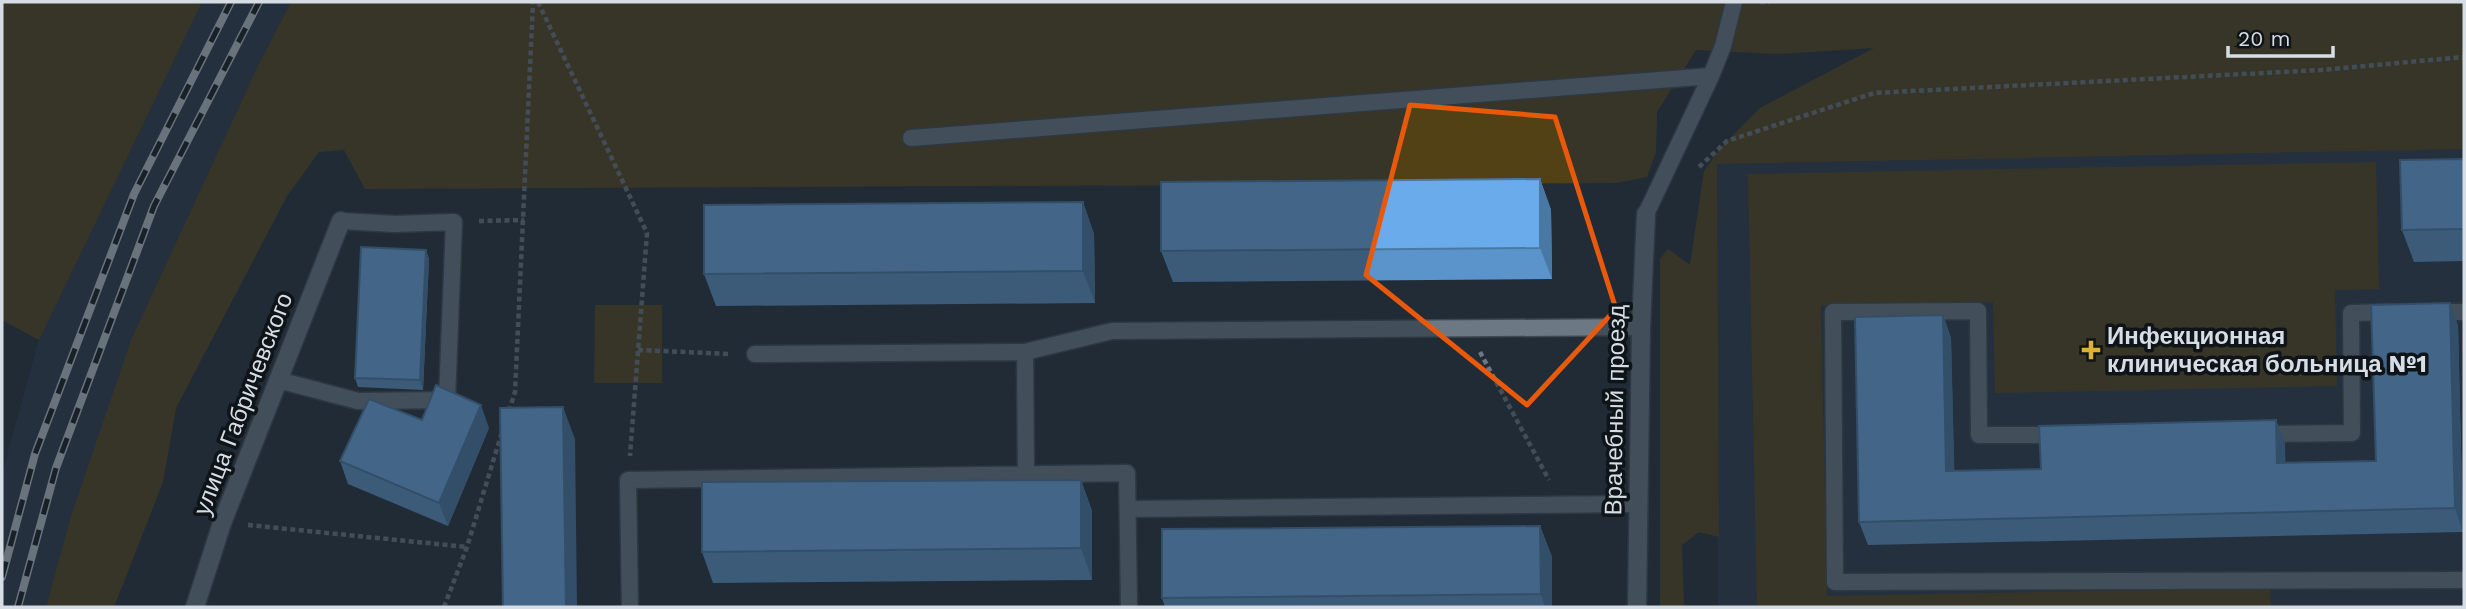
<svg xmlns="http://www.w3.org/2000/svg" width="2466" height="609" viewBox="0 0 2466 609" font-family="'Work Sans',sans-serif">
	<rect width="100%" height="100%" fill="#212c36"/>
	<path fill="#293746" d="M202,2H291L257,68L131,340L71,516L46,607H2V474L39,340Z
		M2464,149V607H1718L1717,164Z"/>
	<path fill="#524115" d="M2,2H202L39,340L2,320Z
		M291,2H2464V149L1717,164L1719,537L1699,532L1682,545L1684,607H1660V259L1668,249L1690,265L1704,171L1721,147L1760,108L1874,48L1776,54L1696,50L1657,112L1656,152L1647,177L1616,183L365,189L344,150L319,152L287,196L176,408L163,482L114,607H46L71,516L131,340L257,68Z
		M2376,162L2379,289L2335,290L2337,386L1995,393L1993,302L1821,306L1827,596L2270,588L2271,607H1757L1748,174Z
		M595,305H662V383H594Z"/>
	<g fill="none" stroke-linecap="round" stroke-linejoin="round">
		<g stroke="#3f4851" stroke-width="19">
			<path id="lane" d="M911,138L1711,76
				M1646,214L1711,76L1723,46L1734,2
				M2432,312H2464
				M1025,352L1026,474
				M755,354L1025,352L1112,331L1641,327
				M278,380L358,401L447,400L454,222L395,224L341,221
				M2259,434L2352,433L2351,313L2392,312
				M2058,435H1979L1978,311L1833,312L1835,582L2464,580
				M1128,509L1638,504
				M630,607L628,480L1127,473L1129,607"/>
		</g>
		<g stroke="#3f4851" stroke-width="21">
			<path id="street" d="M195,607L222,523L341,221
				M1637,607L1641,327L1646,214"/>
		</g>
		<path stroke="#6d7780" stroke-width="4.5" stroke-dasharray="5 3.5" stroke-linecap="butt" d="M538,2L647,233L630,456
			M1760,2H1770
			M1699,167L1727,141L1874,93L2321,70L2464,57
			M479,221L524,220
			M638,350L730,354
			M1480,352L1549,480
			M509,411L515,392L533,2
			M248,525L467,547
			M444,607L467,547L502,432"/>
		<use href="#lane" stroke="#6c7985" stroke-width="16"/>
		<use href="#street" stroke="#6c7985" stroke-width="18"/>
		<g stroke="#c1c9d0" stroke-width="8">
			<path id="rail" d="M2,577L35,454L134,194L231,2
				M18,607L56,468L154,206L259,2"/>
		</g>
		<use href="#rail" stroke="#0f1418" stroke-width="5" stroke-dasharray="16" stroke-linecap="butt"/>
	</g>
	<path fill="#5b94ca" d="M2464,159V261L2414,262L2402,230Z
		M1540,179L1551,210L1552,279L1173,282L1161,251Z
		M1083,202L1094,234L1095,303L716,306L704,274Z
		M426,250L429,259L423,390L358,387L355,378Z
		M2450,303L2458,326L2463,532L1868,545L1859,522L1943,315L1951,338L1954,471L2041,469L2285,443V463L2376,461Z
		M422,420L489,428L448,526L348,484L340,461Z
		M1081,480L1092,511V580L713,583L702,552Z
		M1540,526L1552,557V607H1165L1162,598Z"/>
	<path fill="#4a78a4" d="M1540,179L1551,210L1552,279L1540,248Z
		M1083,202L1094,234L1095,303L1083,271Z
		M426,250L429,259L423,390L420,380Z
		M2450,303L2458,326L2463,532L2455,508Z
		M1943,315L1951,338L1955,494L1946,471Z
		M481,405L489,428L448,526L439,503Z
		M563,407L575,439L577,607H566Z
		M2276,420L2285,443L2286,487L2277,463Z
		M1081,480L1092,511V580L1081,548Z
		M1540,526L1552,557V607H1545L1541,594Z"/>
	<path fill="#6aaceb" stroke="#4a78a4" stroke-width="2" d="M2464,159V229L2402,230L2400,160Z
		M1540,179V248L1161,251V182Z
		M1083,202V271L704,274V205Z
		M361,247L426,250L420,380L355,378Z
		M2450,303L2455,508L1859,522L1855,317L1943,315L1946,471L2041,469L2039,426L2276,420L2277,463L2376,461L2371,305Z
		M436,385L481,405L439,503L340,461L369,399L422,420Z
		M563,407L566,607H503L500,408Z
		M1081,480V548L702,552V482Z
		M1540,526L1541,594L1162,598V529Z"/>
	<path d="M0 0H2466V609H0ZM1410,105L1555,117L1616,309L1527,405L1366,275Z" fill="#212c36" fill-opacity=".55" fill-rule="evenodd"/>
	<path fill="none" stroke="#e8590c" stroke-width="5" stroke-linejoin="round" d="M1410,105L1555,117L1616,309L1527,405L1366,275Z"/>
	<path fill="#deb133" stroke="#0f1418" stroke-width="2.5" d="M2087.5 339.5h7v7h7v7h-7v7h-7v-7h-7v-7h7z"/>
	<g text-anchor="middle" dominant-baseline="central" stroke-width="7" stroke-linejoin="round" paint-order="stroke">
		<g font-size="24" font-weight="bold" fill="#d6dde4" stroke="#0f1418" text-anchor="start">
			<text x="2107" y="336">Инфекционная<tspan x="2107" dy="28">клиническая больница №1</tspan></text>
		</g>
		<g font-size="24" fill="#d6dde4" stroke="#0f1418">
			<text transform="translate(243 404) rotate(-69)">улица Габричевского</text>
			<text transform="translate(1615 410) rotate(-89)">Врачебный проезд</text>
		</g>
	</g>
	<rect width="2466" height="609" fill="none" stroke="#d6dde4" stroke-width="7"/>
	<path d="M2228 46v10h105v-10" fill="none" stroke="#d6dde4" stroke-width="3.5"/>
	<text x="2238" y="46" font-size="21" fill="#d6dde4" stroke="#0f1418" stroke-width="5" paint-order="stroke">20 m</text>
</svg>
